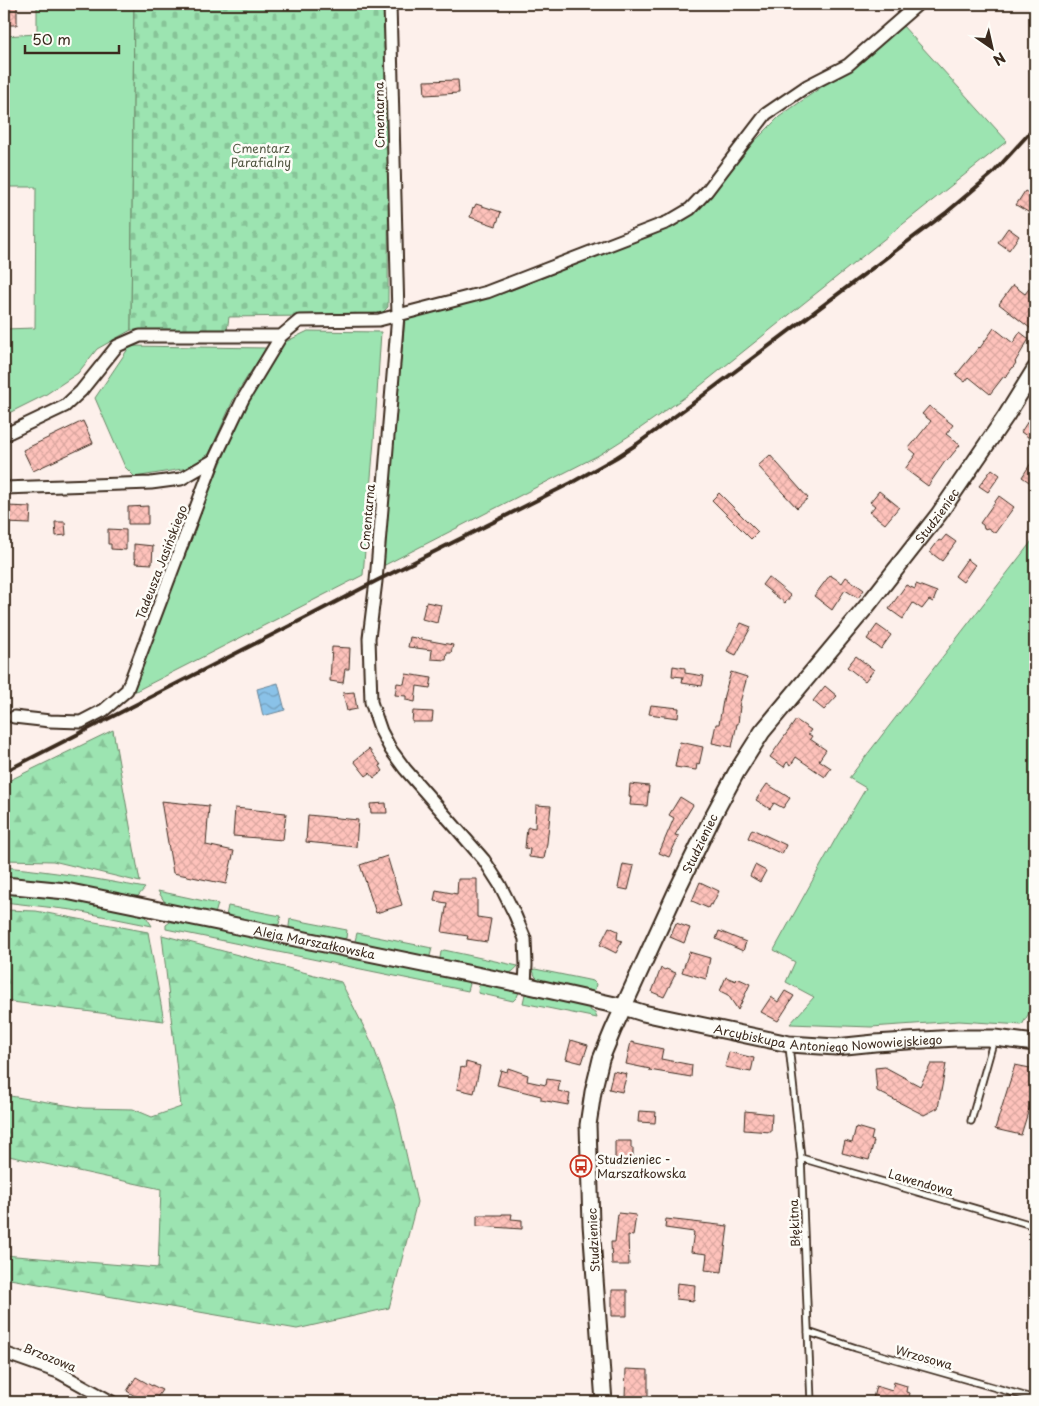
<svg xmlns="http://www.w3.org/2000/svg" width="1039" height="1406" viewBox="0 0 1039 1406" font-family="'Playpen Sans',sans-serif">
	<defs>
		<pattern id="forest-firs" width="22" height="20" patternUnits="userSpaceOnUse" patternTransform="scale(1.25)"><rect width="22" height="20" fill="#9ce4b1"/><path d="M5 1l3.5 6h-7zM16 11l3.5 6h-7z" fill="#87c498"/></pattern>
		<pattern id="cemetery-stones" width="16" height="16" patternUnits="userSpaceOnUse" patternTransform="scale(1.25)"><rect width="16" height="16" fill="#9ce4b1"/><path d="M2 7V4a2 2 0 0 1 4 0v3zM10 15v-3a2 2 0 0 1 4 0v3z" fill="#87c498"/></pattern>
		<pattern id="water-waves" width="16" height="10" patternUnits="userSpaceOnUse" patternTransform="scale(1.25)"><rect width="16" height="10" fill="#8ac2e8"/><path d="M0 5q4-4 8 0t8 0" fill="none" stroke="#729ebb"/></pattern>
		<pattern id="building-cross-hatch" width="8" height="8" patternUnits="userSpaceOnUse" patternTransform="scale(1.25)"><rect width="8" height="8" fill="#fec2bb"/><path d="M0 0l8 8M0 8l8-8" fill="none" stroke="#dba7a0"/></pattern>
	</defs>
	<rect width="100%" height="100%" fill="#fdf0eb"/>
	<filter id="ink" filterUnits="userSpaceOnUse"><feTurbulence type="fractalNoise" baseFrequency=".02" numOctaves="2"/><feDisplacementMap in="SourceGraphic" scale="10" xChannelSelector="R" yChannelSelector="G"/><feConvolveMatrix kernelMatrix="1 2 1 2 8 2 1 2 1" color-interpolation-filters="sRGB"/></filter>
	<g filter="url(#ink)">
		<path fill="#9ce4b1" stroke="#6c8768" d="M37,4H134L131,330L97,349L78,373L45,395L9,413L4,411V329L35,328L36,187H4V36L37,34Z
			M902,25L1007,141L695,390L632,434L599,455L381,567L405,320L504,293L595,257L697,210L754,142L779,117L861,59Z
			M308,331L381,332L374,441L363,575L130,694L204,503L244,409L265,371L283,343Z
			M130,346L266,348L235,396L209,454L188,468L135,477L125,467L95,398Z
			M1035,537V1003L1022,1025L959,1021L871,1027L790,1024L814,997L786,982L795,962L774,950L836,838L866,788L849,778Z
			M4,867C51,871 98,879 145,888L138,896L132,897L61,883L4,877Z
			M158,891L218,904L215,914L169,904L164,901Z
			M4,892L50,896L78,900L145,915L152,926L72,910L4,902Z
			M228,906L281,916L279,924L275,926L228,917L226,916Z
			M290,919L347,930L346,938L342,940L290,929L289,926Z
			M173,920L444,976L468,982L470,984L468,991L166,929V925Z
			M357,933L432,948L430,956L427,958L356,943L355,941Z
			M444,950L518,966C513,972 510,974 502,974L441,960L440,958L441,952Z
			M535,969L593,981L596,984L594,993L541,982L535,976L533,970Z
			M481,983L519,992L517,997L513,1001L478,993L479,984Z
			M527,993L591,1006L590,1010L595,1013L597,1018L523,1003L525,994Z"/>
		<path fill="url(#forest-firs)" stroke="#6c8768" d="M113,730L140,882L53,861L4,860V783Z
			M4,910L36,911L148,932L164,1021L4,1001Z
			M162,935L341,982L372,1043L396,1109L417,1202L389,1308L297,1329L4,1278V1255L158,1268L161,1189L4,1155V1095L84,1108L133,1109L152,1117L181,1107Z"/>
		<path fill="url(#cemetery-stones)" stroke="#6c8768" d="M134,4H389L388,307L380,315L229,317L227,331L131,330Z"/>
		<path fill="url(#water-waves)" stroke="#6a8597" d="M278,683L285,710L263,716L257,689Z"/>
		<path fill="url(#building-cross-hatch)" stroke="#3b2a1e" d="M4,4H17V25H4Z
			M458,80L459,93L425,95L424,81Z
			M1025,191L1035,197V216L1016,205Z
			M476,204L501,212L496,226L470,217L473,207L474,208Z
			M1008,228L1019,236L1009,250L998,242Z
			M1035,281V332L999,304L1013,285L1025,294Z
			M994,328L1013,343L1020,332L1029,339L1015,362L1016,363L1005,378L1004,376L990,394L969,377L965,382L956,375L979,347L980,348Z
			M929,406L953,425L946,434L960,445L947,461L946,460L928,486L905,469L916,454L909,448L931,421L922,414Z
			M1035,410V442L1021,432Z
			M83,421L93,443L33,471L23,450Z
			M770,455L808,498L797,508L758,466Z
			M1035,457V486L1022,477Z
			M992,469L1000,475L988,492L979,486Z
			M879,491L899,507L885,524L870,512L875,506L870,502Z
			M719,493L758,532L751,539L712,500Z
			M999,496L1014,507L995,533L988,528L984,529L983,525L980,523Z
			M7,506L31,507L30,524L6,523Z
			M148,506V524H128V507Z
			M55,522H65L66,535L56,536Z
			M108,529L126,530V550L111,549V544H108Z
			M946,535L956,542L942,561L930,552L939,540L941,541Z
			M134,544L153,546L152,564L135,563L136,558H134Z
			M967,559L975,565L963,582L955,576Z
			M830,575L842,583L846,577L864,590L858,598L845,590L832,610L814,596Z
			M768,577L791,596L785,603L762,585Z
			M916,584L937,592L933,602L929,600L922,609L913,603L903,619L889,609L906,585L915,589Z
			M426,602L441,605L437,623L422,619Z
			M741,623L751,627L736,655L727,651Z
			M877,625L891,635L881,649L867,639Z
			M410,637L453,645L451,653H447L446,660L431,659L432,650L408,647Z
			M332,647L350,648L349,669H345L343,683L330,681Z
			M856,656L874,670L865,681L847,667Z
			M673,666L685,668V673L704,676L702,686L682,683L683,677L672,676Z
			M731,672L747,677L739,706H740L738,724H737L732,747L712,743L716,724H719L724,695Z
			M406,674L432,678L430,688L417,686L415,702L406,700V696L395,695L397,683L404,684Z
			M825,686L837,696L824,710L813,701Z
			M354,692L357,709L347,711L343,693Z
			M651,705L679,708L678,718L649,714Z
			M413,711L433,712L432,722H412Z
			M796,720L811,730L808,734L812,736L810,739L826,750L819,760L831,768L825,777L796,757L791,765L787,762L784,767L770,757Z
			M680,742L703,747L699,765L697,764L696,770L675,767Z
			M369,749L381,765H379L383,771L374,778L370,773L366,776L354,761Z
			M630,784L649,786L647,806L630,805L631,797H629Z
			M767,784L790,798L783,808L774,803L770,809L756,800Z
			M680,797L693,805L675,835L679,836L669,857L659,853L674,818L669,815Z
			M161,801L209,806L206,845L234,851L226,884L173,873Z
			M386,803L387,813H371L370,804Z
			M536,805L551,806L547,843L544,859L529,857L530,849L525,848L527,828L529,827L535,828Z
			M235,808L286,813L283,840L233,836Z
			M308,815L358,820L356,847L306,842Z
			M752,829L786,845L782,854L748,838Z
			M387,856L402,905L376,913L360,865Z
			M623,864L634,866L628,890L618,888Z
			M755,865L766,871L760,882L750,876Z
			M458,879H477V917L491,919L487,942L467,939L468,936L442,932L447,903L434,901L436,890L457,894Z
			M700,882L719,891L712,905L710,904L708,908L692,901Z
			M676,923L690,928L684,943L670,937Z
			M609,927L618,931L617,939L622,941L616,953L600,945Z
			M719,931L746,942L743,951L716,939Z
			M689,952L710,958L706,979L682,972Z
			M661,968L665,970L666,969L676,973L664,997L652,992Z
			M726,977L736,981L737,978L750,984L738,1010L728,995L720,991Z
			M785,991L794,996L778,1021L761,1012L771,997L778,1002Z
			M571,1040L588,1045L582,1063L566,1059Z
			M631,1042L663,1049L661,1059L692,1065L691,1077L649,1070L650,1069L626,1064Z
			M729,1052L754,1058L751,1072L725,1067Z
			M466,1062L480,1066L474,1093L457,1089L461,1067L465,1068Z
			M931,1064H946L938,1108L924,1115L877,1091L875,1068L885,1067L920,1086Z
			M1015,1065L1035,1069V1084L1033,1092L1034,1093L1021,1135L995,1129Z
			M508,1068L528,1075L527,1081L546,1085L547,1079L560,1081L558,1091L570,1094L568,1105L541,1100V1096L497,1085L501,1070L507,1072Z
			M613,1071L627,1074L622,1092L609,1089Z
			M639,1111L656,1112L655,1123L638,1122Z
			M745,1111L772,1114L771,1132L744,1130Z
			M856,1127L873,1132L871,1140L874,1141L869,1160L842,1153L845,1141L852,1143Z
			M615,1141H631V1148H633V1160L615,1159Z
			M618,1213L636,1215L633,1236L628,1235L629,1265H612L611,1242H615Z
			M502,1214H512L511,1219L522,1220V1229L477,1226V1215H502Z
			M666,1219L728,1226L722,1272L705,1270L707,1254L691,1252L694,1232L665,1228Z
			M677,1283L695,1285L694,1301L676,1299Z
			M612,1290H627V1316H612Z
			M626,1369L648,1370V1397H625Z
			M136,1377L152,1386V1385L162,1390L154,1402H144L127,1391Z
			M894,1382L907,1386L906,1392L910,1393L908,1402H872L876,1386L892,1391Z"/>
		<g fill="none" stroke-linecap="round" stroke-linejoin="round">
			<g stroke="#3b2a1e" stroke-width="9">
				<path id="lane" d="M789,1046L801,1158L811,1402
					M971,1121L994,1039
					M801,1158L1035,1226
					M808,1332L856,1348L1035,1399"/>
			</g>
			<g stroke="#3b2a1e" stroke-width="15">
				<path id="street" d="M390,4L398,315L376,581L369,638L371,702L381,731L391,750L405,769L484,860L500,885L515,915L525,939L526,965L525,985
					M4,435L65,406L81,391L117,346L140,336H281L299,321L379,320L487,292L668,222L690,209L707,191L766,114L807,86L848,65L918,4
					M4,488L151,483L181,479L214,460
					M14,717L50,721L81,722L104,710L127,690L214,460L243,399L281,336
					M4,1353L58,1372L112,1402"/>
			</g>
			<g stroke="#3b2a1e" stroke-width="19">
				<g id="secondary">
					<path id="s1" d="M4,885L66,891L525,985L624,1007L643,1013L789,1044L836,1047L875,1043L956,1038H995L1035,1043"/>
					<path id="s2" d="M604,1402L591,1224L588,1125L593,1092L601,1059L613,1030L676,892L714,814L736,773L762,732L867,606L939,514L1006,416L1035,369"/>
				</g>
			</g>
			<use href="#lane" stroke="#fdfcf7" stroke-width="5.5"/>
			<use href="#street" stroke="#fdfcf7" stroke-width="11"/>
			<use href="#secondary" stroke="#fdfcf7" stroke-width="15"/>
			<path stroke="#3b2a1e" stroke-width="4" d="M4,772L311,615L376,581L571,483L617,457L637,444L697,400L947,212L993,173L1035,127"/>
		</g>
	</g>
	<defs>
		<g id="bus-ring" transform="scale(1.125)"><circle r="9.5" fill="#fdfcf7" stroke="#c8321e" stroke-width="1.5"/><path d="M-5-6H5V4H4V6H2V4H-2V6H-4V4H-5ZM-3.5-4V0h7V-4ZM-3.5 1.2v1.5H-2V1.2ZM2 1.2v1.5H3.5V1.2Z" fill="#c8321e"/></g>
	</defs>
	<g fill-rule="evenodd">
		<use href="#bus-ring" x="581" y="1166"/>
	</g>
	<g text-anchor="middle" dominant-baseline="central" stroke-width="5" stroke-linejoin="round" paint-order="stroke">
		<g font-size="12" fill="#3b2a1e" stroke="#fdfcf7">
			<text transform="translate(379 115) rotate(-91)">Cmentarna</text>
			<text stroke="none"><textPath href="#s2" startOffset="988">Studzieniec</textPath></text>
			<text transform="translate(367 517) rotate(-85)">Cmentarna</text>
			<text transform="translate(161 562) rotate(-69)">Tadeusza Jasińskiego</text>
			<text stroke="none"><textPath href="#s2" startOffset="582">Studzieniec</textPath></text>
			<text stroke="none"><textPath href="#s1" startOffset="316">Aleja Marszałkowska</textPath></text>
			<text stroke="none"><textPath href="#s1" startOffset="840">Arcybiskupa Antoniego Nowowiejskiego</textPath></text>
			<text transform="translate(921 1182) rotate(16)">Lawendowa</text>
			<text transform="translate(794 1223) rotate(-93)">Błękitna</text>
			<text transform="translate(593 1240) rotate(-93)">Studzieniec</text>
			<text transform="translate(50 1357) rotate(22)">Brzozowa</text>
			<text transform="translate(924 1357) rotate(16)">Wrzosowa</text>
		</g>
		<g font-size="12" fill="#535843" stroke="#fdfcf7">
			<text x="261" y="148">Cmentarz<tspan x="261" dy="14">Parafialny</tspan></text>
		</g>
		<g font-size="12" fill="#3b2a1e" stroke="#fdfcf7" text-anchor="start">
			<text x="597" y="1159">Studzieniec -<tspan x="597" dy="14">Marszałkowska</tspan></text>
		</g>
	</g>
	<rect width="1039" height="1406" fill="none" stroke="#fdfcf7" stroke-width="20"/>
	<rect x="10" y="10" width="1019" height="1386" fill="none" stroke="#3b2a1e" stroke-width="2" filter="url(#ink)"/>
	<g transform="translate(992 48) rotate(146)" stroke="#fdfcf7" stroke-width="4" paint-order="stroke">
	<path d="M0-4L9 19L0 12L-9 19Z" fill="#3b2a1e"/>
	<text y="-8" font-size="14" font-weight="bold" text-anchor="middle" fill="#3b2a1e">N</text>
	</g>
	<path d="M25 45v8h94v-8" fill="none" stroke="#3b2a1e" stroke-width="2.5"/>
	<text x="32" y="45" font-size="15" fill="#3b2a1e" stroke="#fdfcf7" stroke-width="4" paint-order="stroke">50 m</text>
</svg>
